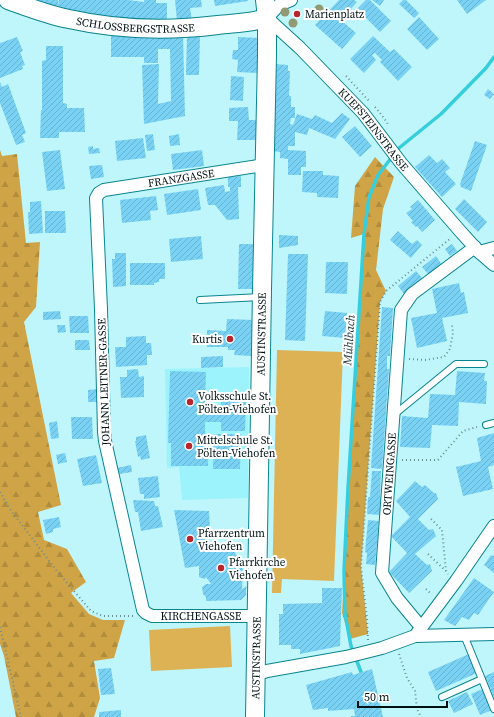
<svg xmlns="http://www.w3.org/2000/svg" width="494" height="717" viewBox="0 0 494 717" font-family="'Source Serif 4',serif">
	<defs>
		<pattern id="forest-firs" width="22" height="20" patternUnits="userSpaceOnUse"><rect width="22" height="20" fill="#cfa446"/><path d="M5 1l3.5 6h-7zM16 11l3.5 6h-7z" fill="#b08c3c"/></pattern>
		<pattern id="building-hatch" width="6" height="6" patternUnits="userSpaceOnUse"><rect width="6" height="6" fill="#79d2f4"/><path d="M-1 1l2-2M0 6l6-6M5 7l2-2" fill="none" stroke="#67b3d0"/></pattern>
	</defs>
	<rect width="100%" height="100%" fill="#bff6fc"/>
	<path fill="#9df3fb" d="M249,367L248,498L182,500L179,467L167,468L165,369Z"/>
	<path fill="#ddb255" d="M277,350L343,352L334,581L282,579L281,593H272Z
		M230,626L232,667L151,671L149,630Z"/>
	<path fill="url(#forest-firs)" d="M0,150L2,156L17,154L26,243L40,242L36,307L24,322L61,505L38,512L44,540L67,549L86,582L71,593L89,614L103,620H125L114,658L94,661L100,698L94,717H16L4,656L0,644Z
		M375,157L394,177L383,209L376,270L386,291L380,302L361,567L368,634L350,639L342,613L364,234L351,238L355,186Z"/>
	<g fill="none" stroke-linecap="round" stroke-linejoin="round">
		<path stroke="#36cedc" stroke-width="3.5" d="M361,672L351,646L345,614L344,571L348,488L364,234L369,197L378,175L399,148L441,114L486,68L494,57"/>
	</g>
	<path fill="url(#building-hatch)" d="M28,0H58V5L59,0H128L144,2V0H156V3H167V22H144L80,14Z
		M175,0H201L202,7L190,8L192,21H177Z
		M214,0H248V1L215,6Z
		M339,0H354L357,2L341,20L356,33L342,49L315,25Z
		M366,0H370L391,21L380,32L357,9Z
		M372,0H384L380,6Z
		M403,0H406L419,13L414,18L399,4Z
		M457,0H486L467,14Z
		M419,17L439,39L427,50L407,29Z
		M111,34L183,35L185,116L144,124L142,65L159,64L158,104L171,101L170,49H158V63H144V57H111Z
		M187,36H200L199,75H186Z
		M373,36L390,52L394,49L412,67L398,81L380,62L382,60L375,53L372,55L376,60L364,73L350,59Z
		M17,37L23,51L20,52L25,65L22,66L23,69L0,78V43Z
		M238,37L259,38L258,73L237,72L238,60L232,59L233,50H238Z
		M46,46H63V103L67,104V108H84L85,132H59V138H40L41,110H42V61L46,60Z
		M275,64L288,65V71H290L289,96H291V107H295V118H291L290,124L293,125L297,114L312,119L315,115L332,123L342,113L350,119L335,139L309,128L307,135L295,132V146H288V150L306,151V167H301V175H288V159L280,158V152L272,151Z
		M231,76L244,77L243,101L230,100Z
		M0,82L2,87L8,84L26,133L22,135L25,142L16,145L0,103Z
		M488,89L494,94L490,99L484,95Z
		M248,107L249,120H257V140H237L238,121H229V108Z
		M355,126L372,146L360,157L342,137Z
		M153,134L155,150L147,151L145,135Z
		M179,134L180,145L170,146L169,136Z
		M143,138L146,158L117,161L115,141Z
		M475,141L487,145L471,191L461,187L460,184Z
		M93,146V149L99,148L100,153L89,154L88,147Z
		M60,150L65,189L47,191L42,152Z
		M202,150L204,166L173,170L171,154Z
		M429,155L437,163L442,159L450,168L445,172L456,184L442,197L415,167Z
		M102,165L104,177L91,179L89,166Z
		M303,171H323V175L339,176L338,198L317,197V193L302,192Z
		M241,176V187H238L239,219L227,220L215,205H208L205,188L224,185L225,192L230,191V187H228V177Z
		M198,189L201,210L167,215L164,194Z
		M156,196L158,210L150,211L151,220L122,223L120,200Z
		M464,199L487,222L478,232L455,209Z
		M418,200L435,220L422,232L417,226L416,227L411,222L413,221L406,213L412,209L410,207Z
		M41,201L43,233L29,234L28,212H30V202Z
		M45,211H65L66,233H45Z
		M398,231L412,244L417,240L422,245L411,258L390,240Z
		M279,235L298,236V245L279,248Z
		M201,236L203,259L171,262L169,239Z
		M239,244H255L254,289H238Z
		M452,244L457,251L450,256L445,249Z
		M115,253H126V286L113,287L112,259H115Z
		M288,254H308L305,341L285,340Z
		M436,256L442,265L429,275L422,267Z
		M326,262H348L347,294L325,293Z
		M130,263H165V279H159V282L154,283V285H130Z
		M416,271L423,279L404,294L398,286Z
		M459,283L461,293L464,292L468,313L442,318L447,341L417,348L411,318L437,313L432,289Z
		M382,307L393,308L390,356H387V369H389L382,469L371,468Z
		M60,311L61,319L43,320V312Z
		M325,311L347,313L345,338L322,336Z
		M69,316H88L89,333H70Z
		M227,319L253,320L251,356L234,355L235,350H228V347H207V330L226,331Z
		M57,325H65L66,332L58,333Z
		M146,336V343H151L152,355H147V365L116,367L115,347H126V337Z
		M75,340H89L90,350H75Z
		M223,356V367L201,368V357Z
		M138,369L139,377L144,376V397L121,398L120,377H127V370Z
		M170,371L206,372L205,407L221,408V395H246L245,431H221V422H205V441L208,440V466H171V443H168Z
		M457,371L485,373L484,381H487L486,404L459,402L458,426L432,425L430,448L400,447L402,416L428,418L430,394L455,395Z
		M97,389V402H88V390Z
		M71,417H92L93,439H72Z
		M57,421L59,438L51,439L49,423Z
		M494,433V465L488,467L493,489L463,496L456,467L481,461L477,438Z
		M214,434H241L240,469H213Z
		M146,435L150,458L141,460L140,456L138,457L135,441H136V437Z
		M65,453L67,462L58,464L56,455Z
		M96,455L102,483L83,486L77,459Z
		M131,465L132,472L119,474L117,468Z
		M372,471H381L380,498H381L380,515L367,514L368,497H370Z
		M158,476L160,497L144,499V494H140L138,478Z
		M415,481L422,487L425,485L434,493H436L438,499L418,519L429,530L433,529L436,536L415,554L427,565L430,564L432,571L409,593L389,572L407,553L391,536L410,517L396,501Z
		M133,500L154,501L155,506H158L163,527L141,531L138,512H135Z
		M174,510L209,511L210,529H204L203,539H207V548L210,544L221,545L229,547L233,544L238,547L235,553L242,562L243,570L242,589L247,586L246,589V595L241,600L206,601V597L203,594L202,587L206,584H211L206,577L205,579L199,577V566L185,568Z
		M59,517L61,527L53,529V532L46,534L43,520Z
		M368,520L379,521L375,565L366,564L367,553L365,552Z
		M491,555L493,556L494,555V573L484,565Z
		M474,578L494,592L478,615L474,613L469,620L462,617L455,626L444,620Z
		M322,588H342L340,646L300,654V649H291V645H279V614H283V604L322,603Z
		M469,654L477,673L436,691L428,672Z
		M111,668L115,694L101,695L98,669Z
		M372,669L383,717H351V716H355L354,709L328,711V708L313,710L306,685L352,672L353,675Z
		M494,672V697L485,676Z
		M483,689L492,710L480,715L471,694Z
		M467,692L473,704L454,713L448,701Z
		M121,710V717H99V712Z"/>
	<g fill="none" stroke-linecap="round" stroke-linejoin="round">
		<g stroke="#0a848e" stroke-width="8">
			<path id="lane" d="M200,300L261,297
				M395,414L456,364H484
				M486,425L494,423
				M464,635L494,709
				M442,697L482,679"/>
		</g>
		<g stroke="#0a848e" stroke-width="14">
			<g id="street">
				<path id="s1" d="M291,0L279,5L267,18L300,48L363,113L401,163L460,231L479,252L494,265"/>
				<path d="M479,252L494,248"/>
				<path id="s2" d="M256,616H152L146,613L143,610L105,441L104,432L101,309L96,198L99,193L104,190L264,165"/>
				<path id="s3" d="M421,627L397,598L382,573L401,310L412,294L475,247"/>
				<path d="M415,636L494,634"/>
				<path d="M255,675L267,671L346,657L382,648L415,636L456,581L494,526"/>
			</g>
		</g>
		<g stroke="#0a848e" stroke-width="20">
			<g id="secondary">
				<path id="s4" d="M8,0C28,7 48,15 69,19C118,30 169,31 218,25C235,23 251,23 267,18"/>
				<path id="s5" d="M255,717L262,290L267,55V18L265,0"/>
			</g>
		</g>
		<path stroke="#698f93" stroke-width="2" stroke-dasharray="1 3" stroke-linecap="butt" d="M346,76L370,102
			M375,107L384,118L389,126
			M409,359L425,360L444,357L450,349L453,333L452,325
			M402,460H438L463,431L477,427
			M0,492L12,512L57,571L91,611L103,616H133
			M431,519L442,530L446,571L448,574
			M428,554L446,571
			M426,589L431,594
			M0,627L21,717
			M368,640L367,618L361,567L380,302L386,291L451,238
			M399,654L407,678L415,691L417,709L421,717"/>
		<use href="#lane" stroke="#fff" stroke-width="6"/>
		<use href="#street" stroke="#fff" stroke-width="12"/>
		<use href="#secondary" stroke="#fff" stroke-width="18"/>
	</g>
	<g fill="#919a72">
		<circle cx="319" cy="9" r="4.5"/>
		<circle cx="285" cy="12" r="4.5"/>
		<circle cx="293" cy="23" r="4.5"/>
	</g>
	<g fill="#b7262d" stroke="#fff" stroke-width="1.5">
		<circle cx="297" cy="14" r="4"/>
		<circle cx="230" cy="339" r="4"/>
		<circle cx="190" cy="402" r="4"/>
		<circle cx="189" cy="446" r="4"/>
		<circle cx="190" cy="539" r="4"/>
		<circle cx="221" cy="568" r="4"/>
	</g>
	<g text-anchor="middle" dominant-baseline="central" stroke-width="4" stroke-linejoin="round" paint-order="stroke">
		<g font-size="11" fill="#001113" stroke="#fff" text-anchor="start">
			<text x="305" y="14">Marienplatz</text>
			<text x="222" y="339" text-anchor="end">Kurtis</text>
			<text x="198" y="396">Volksschule St.<tspan x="198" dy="13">Pölten-Viehofen</tspan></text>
			<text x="197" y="440">Mittelschule St.<tspan x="197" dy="13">Pölten-Viehofen</tspan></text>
			<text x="198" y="533">Pfarrzentrum<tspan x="198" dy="13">Viehofen</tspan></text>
			<text x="229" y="562">Pfarrkirche<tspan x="229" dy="13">Viehofen</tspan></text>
		</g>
		<g font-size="11" fill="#001113" stroke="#fff">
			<text stroke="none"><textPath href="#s4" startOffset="131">SCHLOSSBERGSTRASSE</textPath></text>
			<text stroke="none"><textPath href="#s1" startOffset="185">KUEFSTEINSTRASSE</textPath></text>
			<text stroke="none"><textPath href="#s2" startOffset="621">FRANZGASSE</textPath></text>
			<text stroke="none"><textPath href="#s5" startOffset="383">AUSTINSTRASSE</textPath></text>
			<text transform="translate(104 382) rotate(-92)">JOHANN LEITNER-GASSE</text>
			<text stroke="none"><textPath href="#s3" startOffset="166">ORTWEINGASSE</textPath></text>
			<text x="201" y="616">KIRCHENGASSE</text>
			<text stroke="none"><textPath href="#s5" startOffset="59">AUSTINSTRASSE</textPath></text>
		</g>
		<g font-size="12" font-style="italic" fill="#223a3c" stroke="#fff">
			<text transform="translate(349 340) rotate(-86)">Mühlbach</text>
		</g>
	</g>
	<path d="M358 701v6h89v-6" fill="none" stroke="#001113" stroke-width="2"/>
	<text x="364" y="701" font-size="12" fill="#001113" stroke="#ffffff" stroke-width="3" paint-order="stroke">50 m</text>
</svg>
